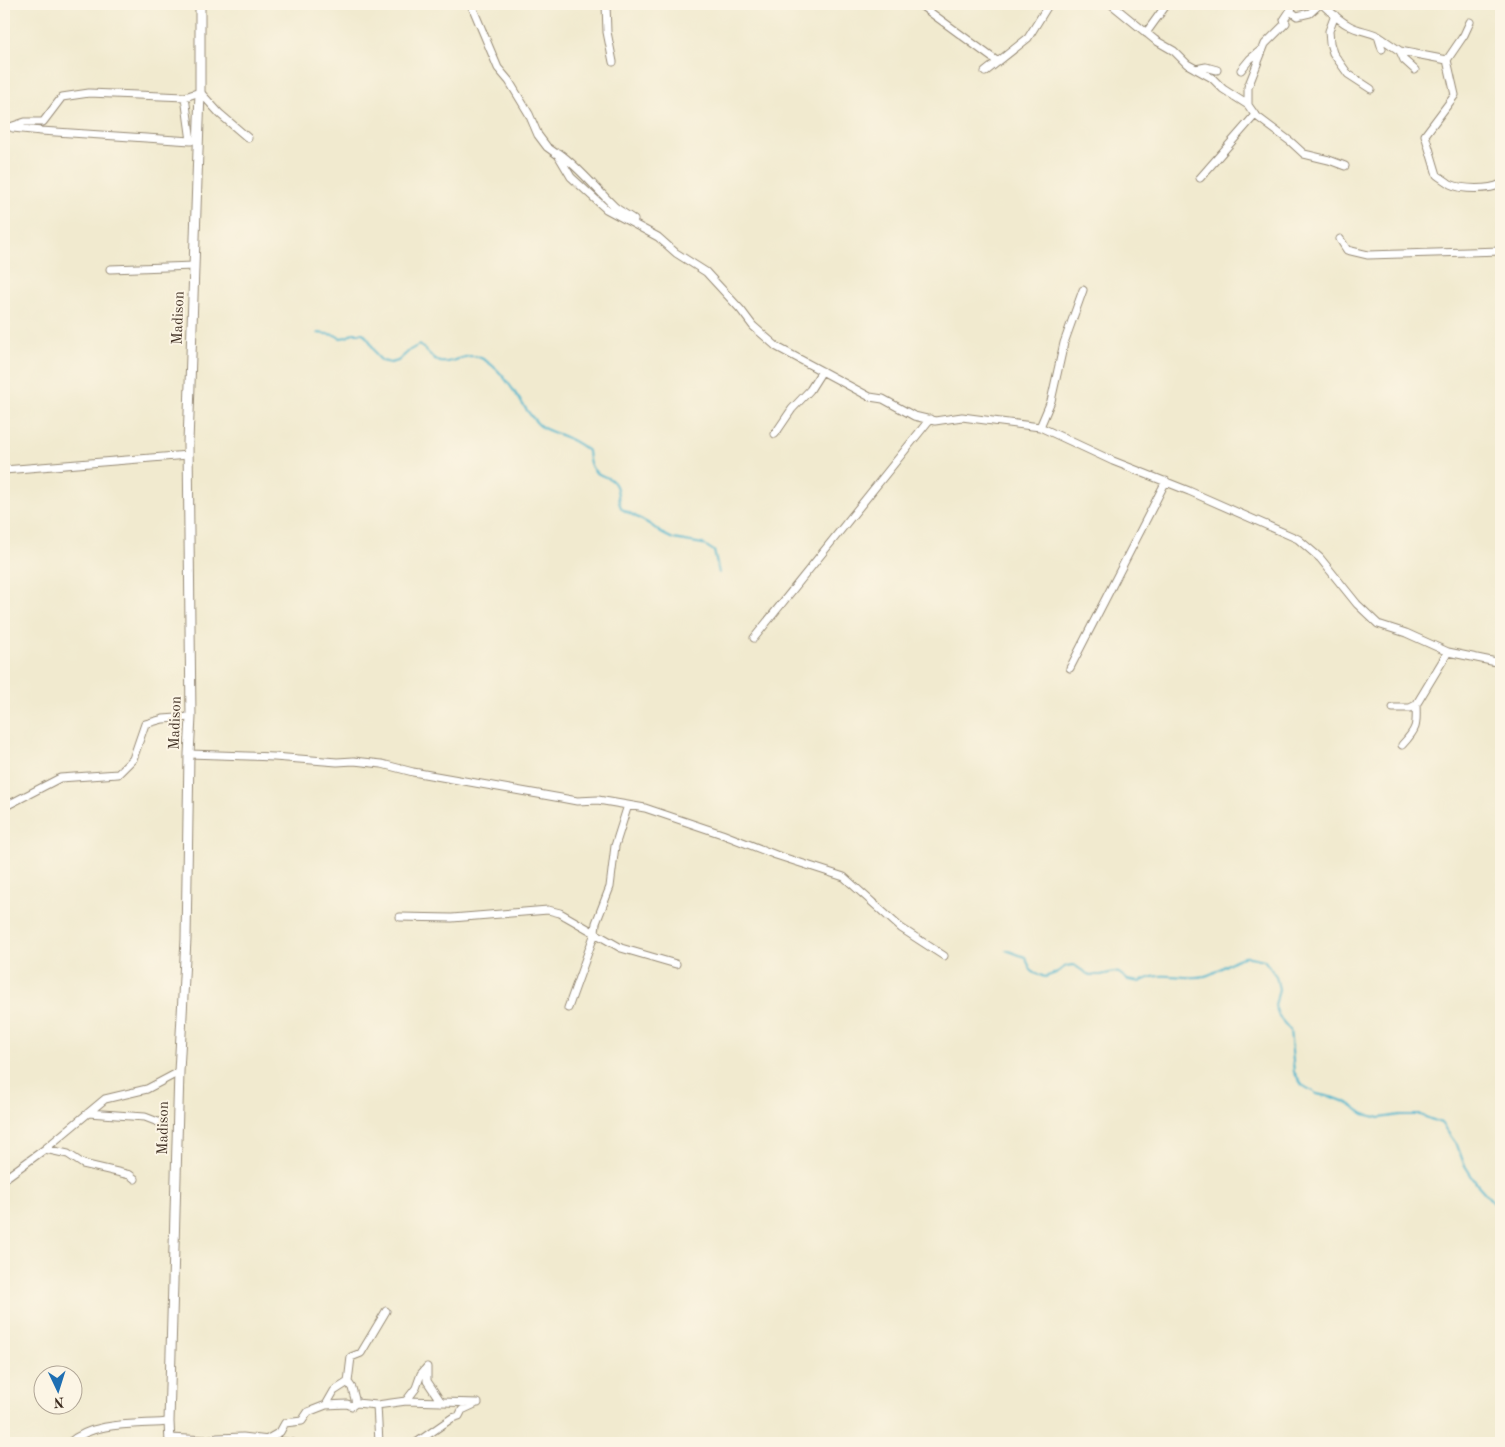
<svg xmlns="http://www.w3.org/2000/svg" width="1505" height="1447" viewBox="0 0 1505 1447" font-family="'Old Standard TT',serif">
	<rect width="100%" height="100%" fill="#fcf5e5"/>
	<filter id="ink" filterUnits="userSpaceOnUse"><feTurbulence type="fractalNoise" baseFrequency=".02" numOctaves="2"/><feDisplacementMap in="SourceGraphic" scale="10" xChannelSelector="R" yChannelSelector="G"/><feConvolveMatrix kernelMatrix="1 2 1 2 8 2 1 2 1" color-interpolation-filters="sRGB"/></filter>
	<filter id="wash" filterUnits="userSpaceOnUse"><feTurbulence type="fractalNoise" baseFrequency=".0096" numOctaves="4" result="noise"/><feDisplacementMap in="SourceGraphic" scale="20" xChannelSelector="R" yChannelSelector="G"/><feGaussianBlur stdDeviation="1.12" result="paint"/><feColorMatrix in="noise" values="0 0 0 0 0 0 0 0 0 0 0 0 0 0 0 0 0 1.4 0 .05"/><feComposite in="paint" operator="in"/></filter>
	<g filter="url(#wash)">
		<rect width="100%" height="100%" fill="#f1eacf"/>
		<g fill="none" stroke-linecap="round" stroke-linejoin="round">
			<path stroke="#50b5ce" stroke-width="2" d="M318,333L335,335L340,338L347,337L353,333H363L369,340L377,356L382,361L391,363L398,361L410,350L419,345C427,349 431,359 440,362C454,365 466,351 481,358C507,371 518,403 538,424C544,430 551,431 558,434C567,437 582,445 588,451C590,484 609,470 616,486C619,493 617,502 622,509L651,525L661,533L673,539L703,544L714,551L719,573
				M1006,950L1025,957L1032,972L1045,977L1056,973L1066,966L1074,965L1089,975H1101L1114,972L1119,973L1128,980L1140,982C1161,969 1182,981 1205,976C1220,972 1229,960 1244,957C1250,956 1258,959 1264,960L1276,976L1279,989L1275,1006L1279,1017L1290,1030L1294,1072L1302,1085L1317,1094L1335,1098L1348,1103L1364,1114L1380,1118L1400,1115H1420L1441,1123L1457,1145L1464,1164L1476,1183L1501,1211"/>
		</g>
	</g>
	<g filter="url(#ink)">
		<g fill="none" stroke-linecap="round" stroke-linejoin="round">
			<g stroke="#968a76" stroke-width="9">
				<path id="minor" d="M471,4L498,68L509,81L529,114L538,135L547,147L558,155L571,177L606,209L658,237L676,253L706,272L741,310L753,326L777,347L870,397L883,399L914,416L935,421L962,417L1040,427L1113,461L1189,491L1298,539L1320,558L1357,604L1378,624L1406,633L1448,652L1501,663
					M606,4L607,32L613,62
					M919,4L998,62
					M1111,4L1155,40L1174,51L1187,64L1212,78L1223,89L1248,105
					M1294,4L1290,11L1297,16L1310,13L1320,4
					M1322,4C1330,11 1338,20 1348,25C1358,31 1368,31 1378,36L1382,49
					M1290,11L1284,20L1286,23L1265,44L1248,87V105L1255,115L1291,142L1304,154L1329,160L1345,166
					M1335,15L1329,31L1330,43L1333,53L1348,74L1371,89
					M1146,33L1167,4
					M1378,36L1400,51L1404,60L1415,70
					M1400,51L1447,60L1455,95L1425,135L1437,175C1441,178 1446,181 1450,184C1462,190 1490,190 1501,184
					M1447,60L1464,35L1470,22
					M1196,69L1206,67L1217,70
					M1241,70L1250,59L1261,50
					M985,72L1028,38L1049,4
					M10,127L25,122H43L62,97L89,93L185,97L200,92L220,114L248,138
					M13,128L41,131L191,141L185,97
					M559,153C580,168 596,189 615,207C621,212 628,215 634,220
					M1200,178L1255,115
					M1340,239L1347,250L1368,255L1501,251
					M110,269L194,266
					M1040,427L1051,401L1064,343L1083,290
					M775,434L792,409L810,390L822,371
					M4,470L188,455
					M754,638L930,419
					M1070,668L1166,481
					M1393,708H1410L1416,705L1448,652
					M1402,745C1417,729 1417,726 1416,705
					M189,754L274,757L337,762L354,761L382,764L413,772L561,798L577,801L598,800L645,808L722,834L776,855L844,877L901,928L944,956
					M4,807L60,778L118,774L133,759L145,724L163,719L191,717
					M400,917L452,918L548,910L560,913L621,948L676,964
					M568,1008L595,933L596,923L610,887L615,846L628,805
					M88,1113L145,1117L158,1122
					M45,1149L68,1154L83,1164L130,1175L135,1179
					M4,1179L45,1149L105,1099L147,1089L179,1072
					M406,1401L416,1388L421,1374L427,1367V1381L441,1402
					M326,1405L347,1404L352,1406L356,1403
					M377,1405L356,1403L352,1388L348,1382L351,1357L361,1353L386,1311
					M170,1438L205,1440L218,1438L243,1437L293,1443
					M266,1440L280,1432L285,1423L302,1421L308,1412L326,1405L334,1391L348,1382
					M69,1443C93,1421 139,1425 169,1422
					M379,1443L377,1405L406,1401L478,1403
					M416,1443L452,1418L459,1416L462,1410L475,1404"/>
			</g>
			<g stroke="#968a76" stroke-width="11">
				<path id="tertiary" d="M170,1443L169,1422L179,1072L186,939L189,754L191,717L188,443L200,92V4"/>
			</g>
			<use href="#minor" stroke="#fff" stroke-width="7"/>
			<use href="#tertiary" stroke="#fff" stroke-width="9"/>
		</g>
	</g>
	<g text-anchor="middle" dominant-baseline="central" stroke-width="4" stroke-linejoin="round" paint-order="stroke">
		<g font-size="15" fill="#3b2a1e" stroke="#fcf5e5">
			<text transform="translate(179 318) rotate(-88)">Madison</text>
			<text transform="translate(176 723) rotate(-88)">Madison</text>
			<text transform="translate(164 1128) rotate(-89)">Madison</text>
		</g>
	</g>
	<rect width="1505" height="1447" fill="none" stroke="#fcf5e5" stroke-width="20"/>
	<g transform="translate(58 1390) rotate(176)"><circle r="24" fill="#fcf5e5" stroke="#afa495"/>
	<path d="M0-4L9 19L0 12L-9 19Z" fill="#1f6fb2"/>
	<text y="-8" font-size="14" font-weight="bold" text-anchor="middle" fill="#3b2a1e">N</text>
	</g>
</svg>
